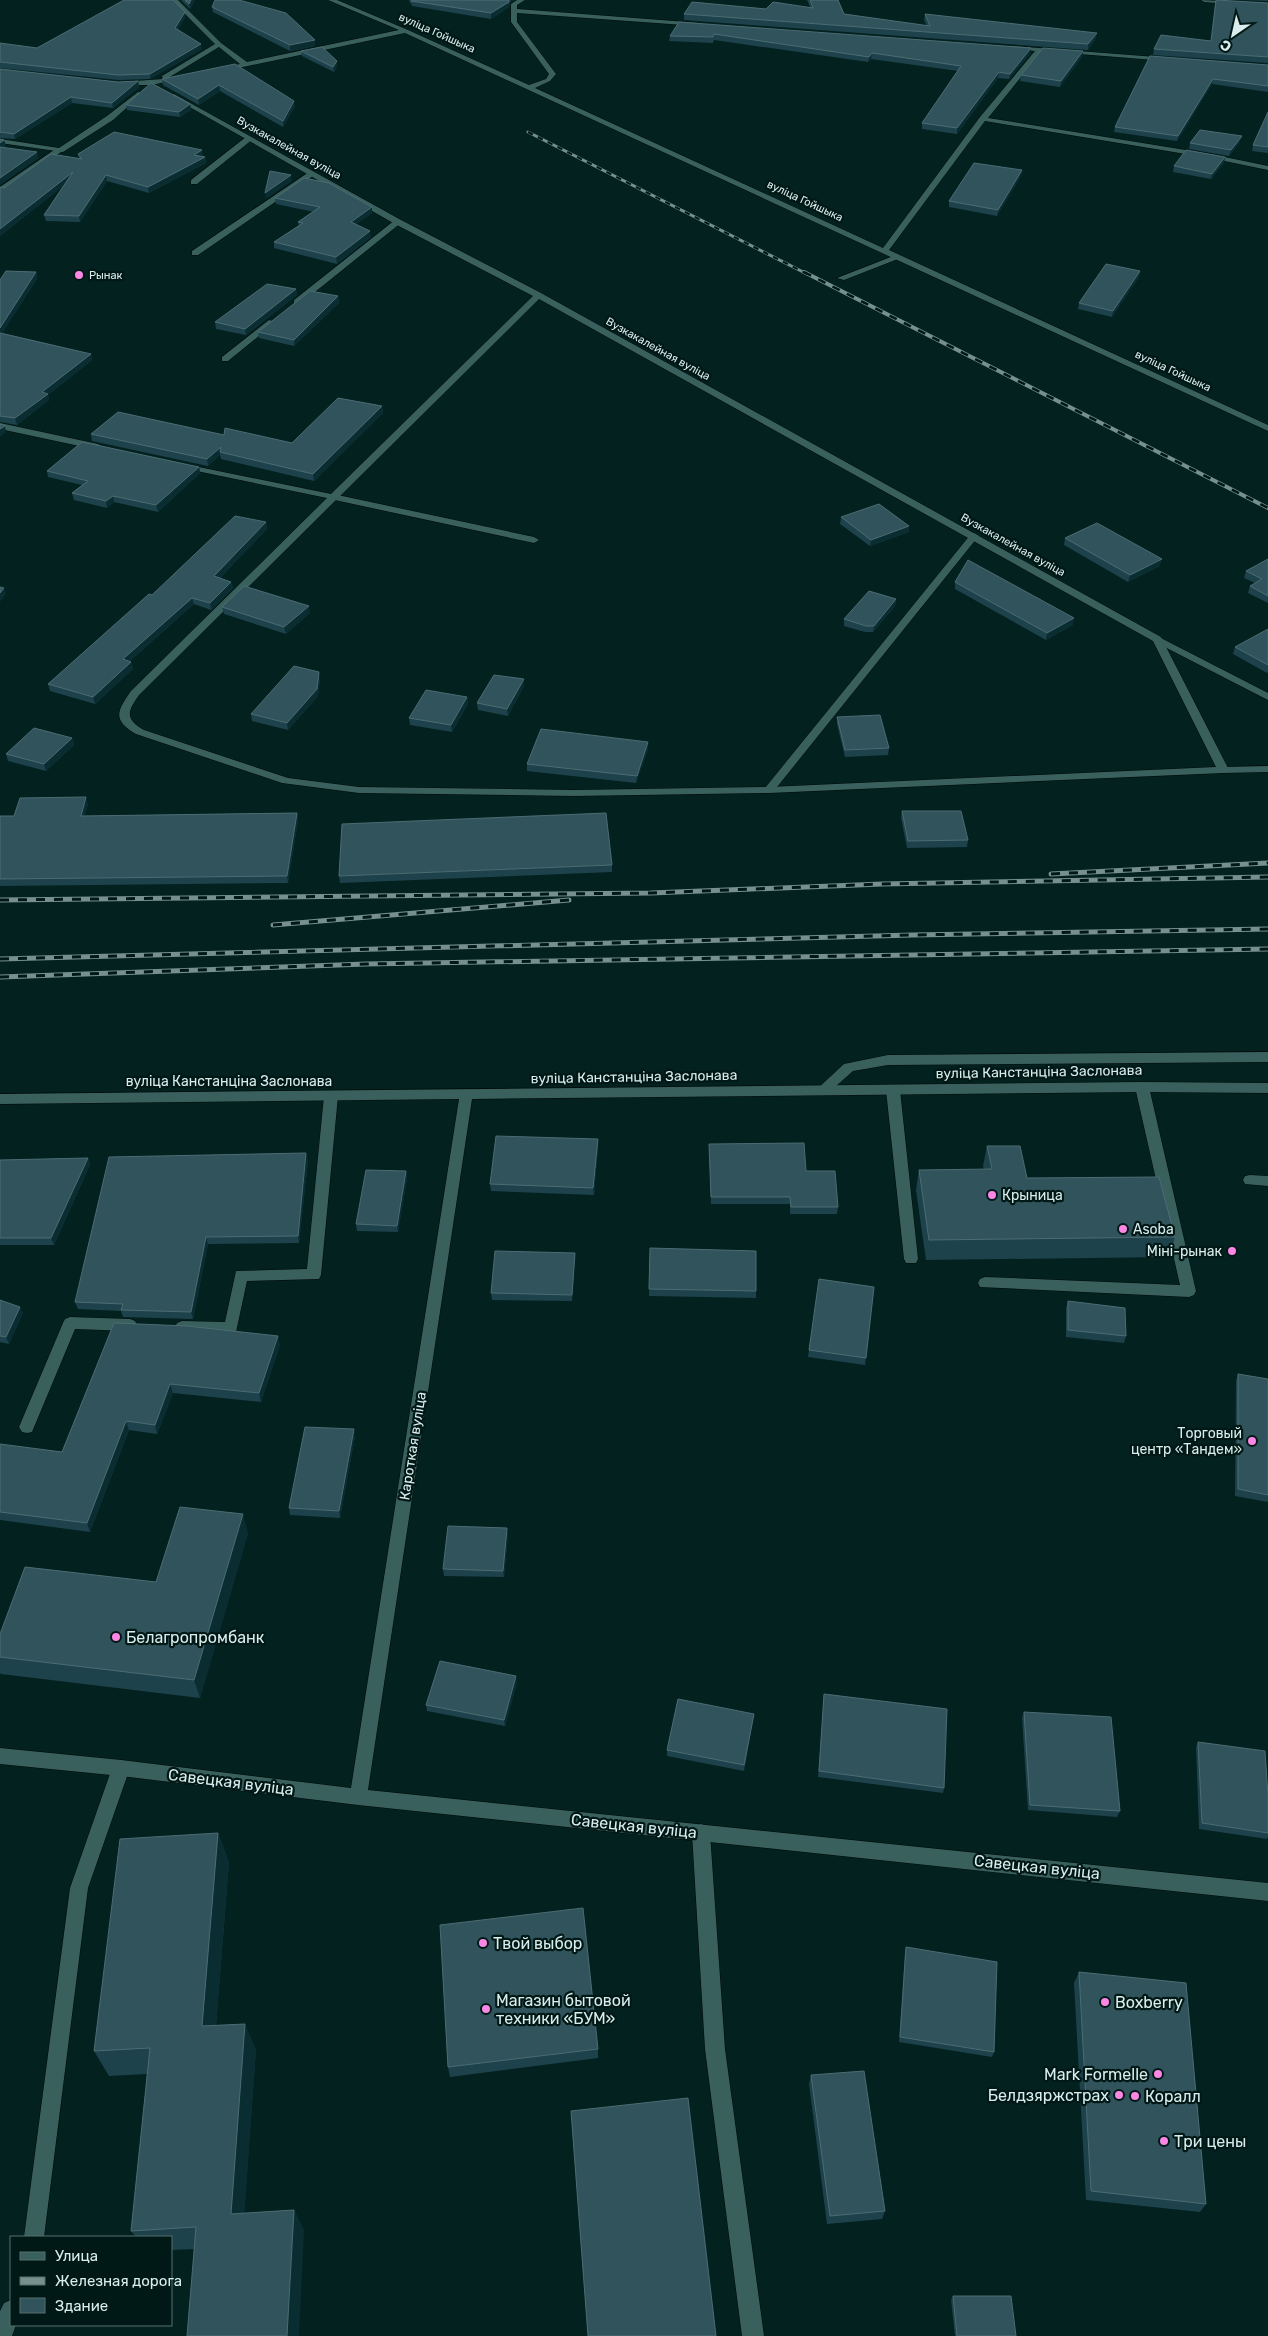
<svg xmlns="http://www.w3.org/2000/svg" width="1268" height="2336" viewBox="0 0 1268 2336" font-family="Rubik,sans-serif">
	<rect width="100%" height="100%" fill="#03211f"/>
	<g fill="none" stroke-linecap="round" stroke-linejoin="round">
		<g stroke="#000a09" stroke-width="1">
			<path id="service" d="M246,137L253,139L197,184H191V180Z
				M57,148L64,150L4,192H0V187Z
				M309,172L316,174L198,255H192V251Z
				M395,220L402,222L300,304H294V300Z
				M896,255L903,257L844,280L837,278Z
				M269,320L276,322L228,361H222V357Z
				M333,494L534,537L539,540L534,543L330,499V495Z
				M974,533L979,536L977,538L773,792H765L763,790L765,788L971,534Z
				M1157,636L1268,693V700L1153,641L1152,639Z
				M1268,766V772L1223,773L1217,770L1223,767Z
				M1268,1052V1062L888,1065L853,1071L827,1094H817L815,1091L844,1064L888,1055Z
				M1142,1082L1149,1087L1196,1291L1194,1295L1189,1297L980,1287L978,1283L980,1279L985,1277L1180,1285L1135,1087Z
				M893,1085L900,1090L918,1259L916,1263H906L904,1259L886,1090Z
				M331,1091L338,1096L321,1275L319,1279L247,1281L236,1332L231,1334L177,1331L175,1327L177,1323L182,1321L225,1322L236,1271L307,1269L324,1096Z
				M1250,1175L1268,1176V1186L1245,1184L1243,1180L1245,1176Z
				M70,1317L130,1319L135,1321L137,1325L135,1329L130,1331L75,1329L32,1432L27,1433L22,1432L19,1427L63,1323L65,1319Z
				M121,1760L127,1762L130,1768L88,1888L44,2237H24L70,1888L112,1768L115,1762Z
				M701,1824L707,1827L710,1833L725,2049L764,2336H742L705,2049L692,1833L695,1827Z
				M11,2300V2325H16L12,2336H0V2311L4,2303Z"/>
		</g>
		<g stroke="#000a09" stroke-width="1">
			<path id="minor" d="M171,0H178L221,43L247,62L399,30L328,0H337L408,30L529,85L546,79L549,74L511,22V4L517,0H525L517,5V9L700,23L698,26L517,13V22L556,74L550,81L535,88L883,248L980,117L1035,51L1014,49L1012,46L1169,58L1167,61L1042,51L988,118L1210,154L1268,166V170L1210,158L985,121L889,250L1268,425V431L405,33L219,72L217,71V69L240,64L219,47L168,78L182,76V78L152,85H118V83L120,82L163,79L162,76L215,44Z
				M1201,0L1268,3V7L1204,2Z
				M138,92L143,93L113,120L63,152L0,143V139L59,148L107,116Z
				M174,94L401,220L541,293L1161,637L1229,770L1223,773L769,793L574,796L359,793L282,783L136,734C112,720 117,711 131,691L327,498L182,468L179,467V463L331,494L533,296L395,224L172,97V95ZM539,299L1153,641L1216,767L769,787L574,790L359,787L288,778L144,730C125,719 127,712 139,695Z
				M0,423L98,444L103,447L98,450L0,429Z
				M1142,1082L1268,1083V1093L1142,1092L472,1099L368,1790L1268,1883V1901L358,1805L121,1776L0,1764V1748L121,1760L351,1788L459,1099L0,1104V1094Z"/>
		</g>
		<use href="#service" fill="#39605d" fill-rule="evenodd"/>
		<use href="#minor" fill="#39605d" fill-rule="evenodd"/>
		<g stroke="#76908e" stroke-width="3">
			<path id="rail-far2" d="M528,132L807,274"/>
		</g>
		<g stroke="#76908e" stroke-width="4">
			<path id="rail-far1" d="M804,272L1268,508"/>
		</g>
		<g stroke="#76908e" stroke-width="5">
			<path id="rail" d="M1051,874L1268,863
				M0,900L651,893L882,884L1268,877
				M273,925L569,900
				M0,959L913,935L1268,929
				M0,977L366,964L1268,949"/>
		</g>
		<use href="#rail-far2" stroke="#001816" stroke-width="2" stroke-dasharray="5.5" stroke-linecap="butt"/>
		<use href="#rail-far1" stroke="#001816" stroke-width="2.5" stroke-dasharray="8" stroke-linecap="butt"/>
		<use href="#rail" stroke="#001816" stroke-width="3" stroke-dasharray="9" stroke-linecap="butt"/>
	</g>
	<path fill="#1d424b" d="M181,0H195L190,9Z
		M409,0H514L510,2L509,7L491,19L412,6L411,3H410Z
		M807,0H838L844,14L927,26L924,20L925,14L1096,38L1088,50L684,20V14L766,9L810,7Z
		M1243,0H1268V1Z
		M1268,3V63L1153,55L1154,49L1211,41L1215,5Z
		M212,7L315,46L290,51L213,12Z
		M185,12V17L178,30L202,49L150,79L119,80L0,68V43L37,48Z
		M679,22L1030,54L1009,79L998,78L957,134L922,129V123L958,71L871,59L868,62L714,40L713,43L669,41L670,36Z
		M301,51L337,61V66L334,72L302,56Z
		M1083,51L1082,57L1060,87L1020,81L1021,75Z
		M1150,56L1268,65V92L1212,84L1177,141L1114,132L1115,127Z
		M235,64L295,106L283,127L220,91L199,105L163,85L162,79Z
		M0,69L118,82L138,81L139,87L113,108L72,103L15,139L0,138Z
		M190,104L191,110L180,117L127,110L126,105Z
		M1268,112V153L1252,151L1253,145Z
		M1240,142L1229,156L1189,149L1190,143Z
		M78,154L203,156L202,157H205L206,163L149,193L107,181L80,222L46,221L44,215L63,186L0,236V187L4,188L79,158Z
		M1225,157L1224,163L1211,179L1173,172L1174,166Z
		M1022,170L1021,176L997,216L949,207V201Z
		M275,198L372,207V213L356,224L371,237L337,264L274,248V242L299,226L298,222L314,212L276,204Z
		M1140,271L1139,277L1112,317L1078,309L1079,303Z
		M36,272L37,279L2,333L91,354L92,360L48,395L49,400L17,425L0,422V280Z
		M296,289L297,295L246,335L216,329L215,322Z
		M338,296L339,303L294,346L259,338L258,332Z
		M382,406L383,413L314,481L221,459L220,455L208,466L92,441L91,434L224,435L292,443Z
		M199,467L200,473L158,512L114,502L107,508L74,500L72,493L82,485L48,477L47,471Z
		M841,517L909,532L870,546L840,524Z
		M266,522L267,529L220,578L231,582L233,588L211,610L194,604L130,661L131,662L133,669L95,704L50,691L48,684L152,595Z
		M1065,538L1160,566L1128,582L1064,545Z
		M1268,559V603L1248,593L1250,586L1255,583L1244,578L1246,571Z
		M955,582L1073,625L1046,640L955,589Z
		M896,599L895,606L873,632H865L844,626V619Z
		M222,607L310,613L286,634L224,614Z
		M1268,629V672L1267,673L1233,654L1235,647Z
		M320,679L318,696L288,730L252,721L251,714Z
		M524,686L508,716L478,710L477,703Z
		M467,697L468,704L452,732L410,725L409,718Z
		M837,717L889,748L888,755L845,757L837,724Z
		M72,738L74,745L46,771L8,761L6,754Z
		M648,742V749L636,783L527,771V764Z
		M88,804L84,816L297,813L298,820L288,883L0,886V816H14Z
		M902,811L968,840L967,847L907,848L901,818Z
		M612,865V872L340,883L339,876Z
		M598,1139V1146L594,1195L491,1191L490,1184Z
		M709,1144L806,1171L838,1207L837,1214H790V1204H711Z
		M987,1146L1027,1178L1175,1237L1169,1257L926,1260L916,1190L919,1170H984L983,1166Z
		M88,1158L90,1165L54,1245H0V1160Z
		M308,1160L299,1243L208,1244L193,1319L123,1317L121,1311L78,1309L75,1302Z
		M406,1171L407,1178L398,1232L357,1231L356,1224Z
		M650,1248L756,1291V1298L649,1296Z
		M575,1253L572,1301L492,1300L491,1293Z
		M819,1279L874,1287L865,1365L808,1357Z
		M0,1300L23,1313L9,1344L0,1342Z
		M1068,1301L1126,1336L1124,1343L1066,1337V1308Z
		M114,1323L280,1345L261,1402L173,1393L157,1434L129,1430L90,1532L0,1520V1444L62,1452Z
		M1238,1374L1268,1379V1502L1235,1496L1236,1381Z
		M355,1436L340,1518L290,1515L289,1508Z
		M507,1528L508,1534L504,1577L444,1576L443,1569Z
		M248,1533L200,1698L1,1674L0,1673V1634L156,1582Z
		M517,1682L505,1726L427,1711L426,1705Z
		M824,1694L944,1788L943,1793L818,1777Z
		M1024,1712L1120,1811L1117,1817L1028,1810L1022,1718Z
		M753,1720L744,1771L667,1756V1750Z
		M1198,1742L1268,1796V1837L1267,1839L1199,1829L1196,1747Z
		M218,1833L229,1862L216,2025L256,2049L244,2213L294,2210L304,2231L195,2249L171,2250V2237H136L131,2231L147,2074L109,2076L94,2051Z
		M906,1947L994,2052L992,2057L899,2042L905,1952Z
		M1079,1972L1206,2204L1200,2212L1086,2200L1074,1983Z
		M598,2049V2058L450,2077L448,2067Z
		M811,2075L885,2211L882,2219L827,2224L809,2084Z
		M953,2296L1016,2336H955L951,2300Z"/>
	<path fill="#0a2d32" d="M191,0H195L190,9L189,4Z
		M509,0H514L510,2L509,7L491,19V13Z
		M185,12V17L176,34L175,28Z
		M1097,33L1096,38L1088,50V44Z
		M315,40V46L290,51V45Z
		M201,44L202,49L150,79V74Z
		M1031,48L1030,54L1009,79L1010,74Z
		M1083,51L1082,57L1060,87L1061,81Z
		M872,53L871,59L868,62L869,57Z
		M337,61V66L334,72L333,67Z
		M999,72L998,78L957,134V128Z
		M1213,79L1212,84L1177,141L1178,136Z
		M138,81L139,87L113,108L112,103Z
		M219,85L220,91L199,105L198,99Z
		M71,97L72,103L15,139L14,134Z
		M294,101L295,106L283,127V121Z
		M190,104L191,110L180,117L179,112Z
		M1242,136L1240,142L1229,156L1231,150Z
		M4,140L6,146L0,149V143Z
		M202,150L203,156L195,161L194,155Z
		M37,152L39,158L0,185V178Z
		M205,157L206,163L149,193L148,187Z
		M1225,157L1224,163L1211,179L1212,174Z
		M1022,170L1021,176L997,216L998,210Z
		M73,172L74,178L0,236V229Z
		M106,175L107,181L80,222L79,216Z
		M291,175L292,181L266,199L265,193Z
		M372,207V213L351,228V222Z
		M370,231L371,237L337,264L336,257Z
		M1140,271L1139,277L1112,317L1113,311Z
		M36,272L37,279L0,337V328Z
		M296,289L297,295L246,335L245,329Z
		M338,296L339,303L294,346V340Z
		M91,354L92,360L48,395L49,400L17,425L15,418L42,392Z
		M382,406L383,413L314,481L313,474Z
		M5,426L6,432L0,437V429Z
		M221,447L220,452V455L208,466L207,459Z
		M199,467L200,473L158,512L156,505Z
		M113,496L114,502L107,508L106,501Z
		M266,522L267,529L215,583L214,576Z
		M909,526V532L870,546L871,540Z
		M1162,559L1160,566L1128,582L1130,575Z
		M231,582L233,588L211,610L210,603Z
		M4,588L6,594L0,602V593Z
		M192,598L194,604L124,666L123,659Z
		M896,599L895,606L873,632L874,626Z
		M309,606L310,613L286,634L284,627Z
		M1074,618L1073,625L1046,640L1047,633Z
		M131,662L133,669L95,704L93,697Z
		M319,672L320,679L318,696L288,730L287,723Z
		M524,679V686L508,716L507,709Z
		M467,697L468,704L452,732L451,725Z
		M72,738L74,745L46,771L44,764Z
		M648,742V749L636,783L637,776Z
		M86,797L88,804L83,823L81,816Z
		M297,813L298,820L288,883L287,876Z
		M598,1139V1146L594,1195L593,1188Z
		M306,1153L308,1160L299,1243L298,1236Z
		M88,1158L90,1165L54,1245L51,1238Z
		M406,1171L407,1178L398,1232L397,1226Z
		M206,1237L208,1244L193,1319L191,1312Z
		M575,1253V1260L572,1301V1295Z
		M20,1307L23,1313L9,1344L6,1337Z
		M278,1336L280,1345L261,1402L259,1393Z
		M170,1384L173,1393L157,1434L155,1425Z
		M126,1421L129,1430L90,1532L87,1523Z
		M354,1429L355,1436L340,1518L339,1511Z
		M243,1514L248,1533L200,1698L194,1680Z
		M507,1528L508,1534L504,1577L503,1571Z
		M516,1676L517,1682L505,1726L504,1720Z
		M218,1833L229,1862L214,2051L202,2026Z
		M245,2024L256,2049L243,2235L231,2214Z
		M294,2210L304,2231L299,2336H287Z"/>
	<path fill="#31545c" stroke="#4c6c73" d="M124,0H173L185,12L175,28L201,44L150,74L118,75L0,62V43L37,48Z
		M185,0H191L189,4Z
		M215,0H239L286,13L315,40L290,45L212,7Z
		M412,0H509V2L491,13L411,1Z
		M810,0H838L844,14L930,26L925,14L1097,33L1088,44L684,14L692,2L766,9L773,2L813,8Z
		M1216,0L1268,3V57L1154,49L1161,35L1211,41Z
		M679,22L1031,48L1010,74L999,72L957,128L922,123L961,66L872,53L869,57L714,34L713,37L670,36Z
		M322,47L337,61L333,67L301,51Z
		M1043,48L1083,51L1061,81L1021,75Z
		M1150,56L1268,65V86L1213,79L1178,136L1115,127Z
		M235,64L294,101L283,121L219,85L198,99L162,79Z
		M0,69L118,82L138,81L112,103L71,97L14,134L0,132Z
		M151,83L190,104L179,112L126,105Z
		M1268,112V147L1253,145Z
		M1200,130L1242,136L1231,150L1190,143Z
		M114,132L202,150L194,155L205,157L148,187L106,175L79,216L44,215L73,172L0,229V187L4,188L51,154L82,159L78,154Z
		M0,139L4,140L0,143Z
		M0,147L37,152L0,178Z
		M1186,150L1225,157L1212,174L1174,166Z
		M974,163L1022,170L998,210L949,201Z
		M270,171L291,175L265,193Z
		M304,178L329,183L372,207L351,222L370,231L336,257L274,242L303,223L298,222L320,207L275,198Z
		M1106,264L1140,271L1113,311L1079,303Z
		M6,271L36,272L0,328V280Z
		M267,284L296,289L245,329L215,322Z
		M310,291L338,296L294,340L258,332Z
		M0,333L91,354L42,392L48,394L15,418L0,416Z
		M338,398L382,406L313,474L220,452L221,447L207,459L91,434L118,412L224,435L225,428L292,443Z
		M0,424L5,426L0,429Z
		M82,442L199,467L156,505L113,496L106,501L72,493L88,481L47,471Z
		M879,504L909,526L871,540L841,517Z
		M235,516L266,522L214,576L231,582L210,603L192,598L123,659L131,662L93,697L48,684L149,594L152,595Z
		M1097,523L1162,559L1130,575L1065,538Z
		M1268,559V596L1250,586L1262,579L1246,571Z
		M968,560L1074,618L1047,633L955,582Z
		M244,586L309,606L284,627L222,607Z
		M0,587L4,588L0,593Z
		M869,591L896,599L874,626H866L844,619Z
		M1268,629V665L1235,647Z
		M294,666L319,672L317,689L287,723L251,714Z
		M494,675L524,679L507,709L477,703Z
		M426,690L467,697L451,725L409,718Z
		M880,715L889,748L845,750L837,717Z
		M34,728L72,738L44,764L6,754Z
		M541,729L648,742L637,776L527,764Z
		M86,797L81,816L297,813L287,876L0,879V816H14L20,798Z
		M902,811H961L968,840L908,841Z
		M606,813L612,865L339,876L342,824Z
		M496,1136L598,1139L593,1188L490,1184Z
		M804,1143L806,1171H835L838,1207H791L790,1197H711L709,1144Z
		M987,1146H1020L1027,1178L1159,1177L1175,1237L929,1240L919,1170L992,1169Z
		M306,1153L298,1236L206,1237L191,1312L121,1310L123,1304L75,1302L109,1157Z
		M88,1158L51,1238H0V1160Z
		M366,1170L406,1171L397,1226L356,1224Z
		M650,1248L756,1251V1291L649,1289Z
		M495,1251L575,1253L572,1295L491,1293Z
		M819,1279L874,1287L866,1358L809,1350Z
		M0,1300L20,1307L6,1337L0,1336Z
		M1068,1301L1125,1308L1126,1336L1068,1330Z
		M114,1323L187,1326L278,1336L259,1393L170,1384L155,1425L126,1421L87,1523L0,1512V1444L62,1452Z
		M1238,1374L1268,1379V1495L1238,1489Z
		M305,1427L354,1429L339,1511L289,1508Z
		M180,1507L243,1514L194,1680L0,1657V1634L25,1567L156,1582Z
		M448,1526L507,1528L503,1571L443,1569Z
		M440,1661L516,1676L504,1720L426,1705Z
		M824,1694L947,1709L944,1788L819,1771Z
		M678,1699L754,1714L744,1765L667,1750Z
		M1024,1712L1111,1717L1120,1811L1030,1805Z
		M1198,1742L1265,1751L1268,1796V1833L1202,1823Z
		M218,1833L202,2026L245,2024L231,2214L294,2210L287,2336H187L196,2227L131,2231L150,2048L94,2051L120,1839Z
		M583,1908L598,2049L448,2067L440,1925Z
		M906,1947L997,1962L994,2052L900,2037Z
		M1079,1972L1186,1983L1206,2204L1091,2191Z
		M864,2071L885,2211L830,2216L811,2075Z
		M688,2098L716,2336H588L571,2111Z
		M953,2296H1011L1016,2336H957Z"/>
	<g fill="#fb86e4" stroke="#001816" stroke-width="2">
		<circle cx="79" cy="275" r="5"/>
		<circle cx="992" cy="1195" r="5"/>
		<circle cx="1123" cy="1229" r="5"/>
		<circle cx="1232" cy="1251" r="5"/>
		<circle cx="1252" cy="1441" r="5"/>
		<circle cx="116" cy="1637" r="5"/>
		<circle cx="483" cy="1943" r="5"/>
		<circle cx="1105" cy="2002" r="5"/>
		<circle cx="486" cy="2009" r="5"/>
		<circle cx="1158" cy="2074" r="5"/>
		<circle cx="1119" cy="2095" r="5"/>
		<circle cx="1135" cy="2096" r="5"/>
		<circle cx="1164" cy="2141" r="5"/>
	</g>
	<g text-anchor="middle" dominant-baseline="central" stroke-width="4.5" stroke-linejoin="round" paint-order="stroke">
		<g font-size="11" fill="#d9eeec" stroke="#001816">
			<text transform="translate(437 33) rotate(24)">вуліца Гойшыка</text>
			<text transform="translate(289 148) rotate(29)">Вузкакалейная вуліца</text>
			<text transform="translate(805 201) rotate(25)">вуліца Гойшыка</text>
			<text transform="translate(658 349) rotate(29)">Вузкакалейная вуліца</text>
			<text transform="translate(1173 371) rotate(25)">вуліца Гойшыка</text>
			<text transform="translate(1013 545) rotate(29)">Вузкакалейная вуліца</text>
		</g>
		<g font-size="11" fill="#d9eeec" stroke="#001816" text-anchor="start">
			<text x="89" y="275">Рынак</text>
		</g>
		<g font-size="14" fill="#d9eeec" stroke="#001816">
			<text transform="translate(1039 1072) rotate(-1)">вуліца Канстанціна Заслонава</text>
			<text transform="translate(634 1077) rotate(-1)">вуліца Канстанціна Заслонава</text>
			<text x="229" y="1081">вуліца Канстанціна Заслонава</text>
			<text transform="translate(413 1446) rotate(-81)">Кароткая вуліца</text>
		</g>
		<g font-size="14" fill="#d9eeec" stroke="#001816" text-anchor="start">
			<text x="1002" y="1195">Крыница</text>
			<text x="1133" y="1229">Asoba</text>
			<text x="1222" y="1251" text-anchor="end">Міні-рынак</text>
			<text x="1242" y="1433" text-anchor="end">Торговый<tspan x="1242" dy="16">центр «Тандем»</tspan></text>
		</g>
		<g font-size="16" fill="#d9eeec" stroke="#001816" text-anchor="start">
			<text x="126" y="1637">Белагропромбанк</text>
			<text x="493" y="1943">Твой выбор</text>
			<text x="496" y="2000">Магазин бытовой<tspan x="496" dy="18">техники «БУМ»</tspan></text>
			<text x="1115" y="2002">Boxberry</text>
			<text x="1148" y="2074" text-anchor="end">Mark Formelle</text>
			<text x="1109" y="2095" text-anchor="end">Белдзяржстрах</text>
			<text x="1145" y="2096">Коралл</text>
			<text x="1174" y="2141">Три цены</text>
		</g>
		<g font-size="16" fill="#d9eeec" stroke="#001816">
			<text transform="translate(231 1782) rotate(7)">Савецкая вуліца</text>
			<text transform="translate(634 1826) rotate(6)">Савецкая вуліца</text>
			<text transform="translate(1037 1867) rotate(6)">Савецкая вуліца</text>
		</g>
	</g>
	<rect x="10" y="2236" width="162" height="90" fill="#001816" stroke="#576e6c"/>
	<rect x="20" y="2252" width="25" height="8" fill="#39605d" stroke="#576e6c"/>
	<text x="55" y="2261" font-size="15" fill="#d9eeec">Улица</text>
	<rect x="20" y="2277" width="25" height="8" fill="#76908e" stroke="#576e6c"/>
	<text x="55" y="2286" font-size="15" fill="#d9eeec">Железная дорога</text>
	<rect x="20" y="2298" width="25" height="15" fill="#31545c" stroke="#576e6c"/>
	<text x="55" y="2311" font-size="15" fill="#d9eeec">Здание</text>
	<g transform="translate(1233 35) rotate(214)" stroke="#001816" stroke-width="4" paint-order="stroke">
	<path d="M0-4L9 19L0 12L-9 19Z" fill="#d9eeec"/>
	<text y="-8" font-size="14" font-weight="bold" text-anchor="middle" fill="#d9eeec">С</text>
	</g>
</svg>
